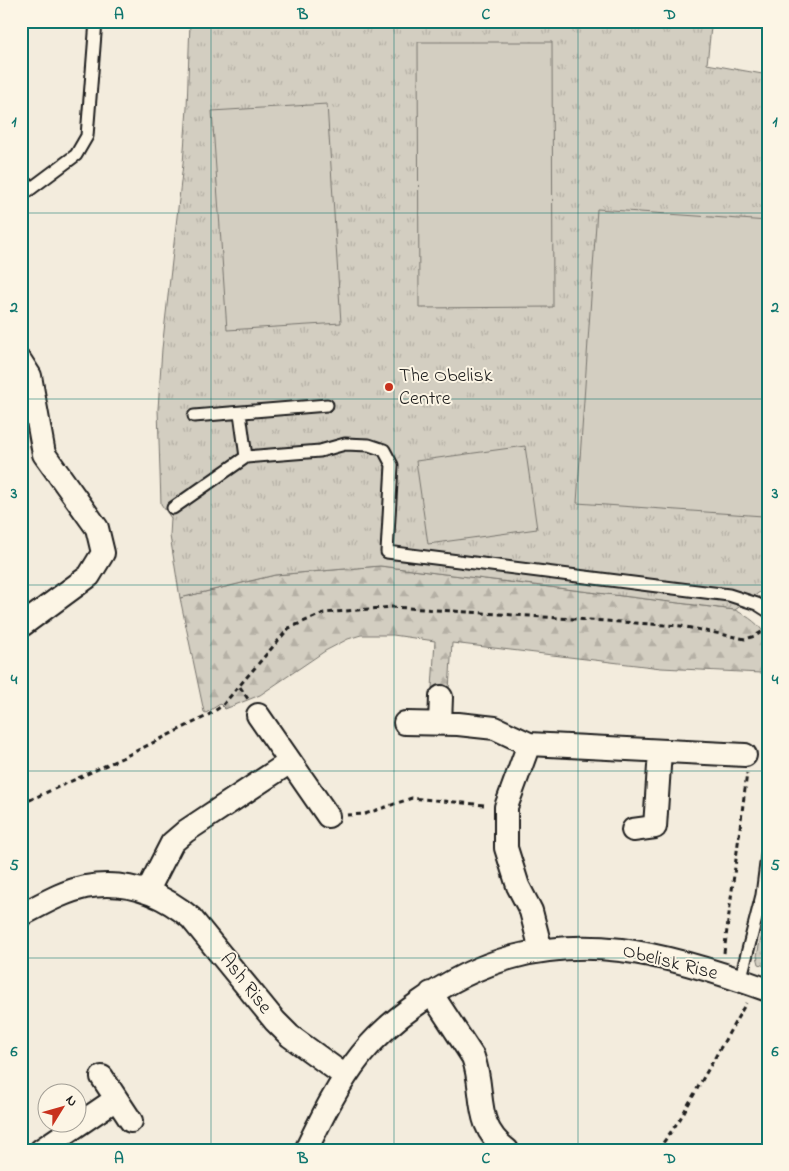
<svg xmlns="http://www.w3.org/2000/svg" width="789" height="1171" viewBox="0 0 789 1171" font-family="'Indie Flower',sans-serif">
	<defs>
		<pattern id="grass-dots" width="8" height="8" patternUnits="userSpaceOnUse" patternTransform="scale(1.25)"><rect width="8" height="8" fill="#d3cec1"/><path d="M2 2h.1M6 6h.1" fill="none" stroke="#b5b0a5" stroke-width="1.8" stroke-linecap="round"/></pattern>
		<pattern id="forest-firs" width="22" height="20" patternUnits="userSpaceOnUse" patternTransform="scale(1.25)"><rect width="22" height="20" fill="#d3cec1"/><path d="M5 1l3.5 6h-7zM16 11l3.5 6h-7z" fill="#b5b0a5"/></pattern>
		<pattern id="park-tufts" width="24" height="20" patternUnits="userSpaceOnUse" patternTransform="scale(1.25)"><rect width="24" height="20" fill="#d3cec1"/><path d="M3 7l-1-3M5 7V3M7 7l1-3M15 17l-1-3M17 17v-4M19 17l1-3" fill="none" stroke="#b5b0a5"/></pattern>
	</defs>
	<rect width="100%" height="100%" fill="#f3ecdd"/>
	<filter id="ink" filterUnits="userSpaceOnUse"><feTurbulence type="fractalNoise" baseFrequency=".02" numOctaves="2"/><feDisplacementMap in="SourceGraphic" scale="10" xChannelSelector="R" yChannelSelector="G"/><feConvolveMatrix kernelMatrix="1 2 1 2 8 2 1 2 1" color-interpolation-filters="sRGB"/></filter>
	<g filter="url(#ink)">
		<path fill="url(#grass-dots)" stroke="#78756e" d="M768,911V967L759,964L757,956L759,946Z"/>
		<path fill="url(#forest-firs)" stroke="#78756e" d="M380,566L735,610C764,624 777,642 761,673L661,668L452,643L449,690L432,688L435,641L393,635H361L348,639L325,651L260,695L225,709L220,704L206,713L204,712L180,598L275,575Z"/>
		<path fill="url(#park-tufts)" stroke="#78756e" d="M190,21H705L711,27L707,64L768,75V586L735,610L380,566L275,575L180,598L170,536L171,518L161,504L158,409L162,349L183,164L187,108Z"/>
		<path fill="#d3cec1" stroke="#78756e" d="M418,42H552L553,307L419,308Z
			M327,104L341,323L227,330L212,111Z
			M597,209L768,221V451L763,516L577,503Z
			M525,446L537,529L428,544L416,461Z"/>
		<g fill="none" stroke-linecap="round" stroke-linejoin="round">
			<g stroke="#1c1c1c" stroke-width="15">
				<path id="service" d="M21,196L76,155L87,136L96,21
					M240,413L246,457L320,451L345,444L369,445L384,450L392,465L387,552L729,595L757,604L768,611
					M194,416L327,405
					M173,508L246,457
					M740,981L762,895L768,848"/>
			</g>
			<g stroke="#1c1c1c" stroke-width="26">
				<path id="minor" d="M21,362L30,376L44,454L97,528L103,553L89,576L21,626
					M258,715L328,816
					M405,723L458,724L495,728L529,744L745,755
					M440,723L441,697
					M529,744L506,807V848L518,886L531,911L541,950
					M633,830L655,827L660,751
					M147,892L172,843L186,831L290,762
					M21,915C41,905 62,892 85,887C125,880 161,893 191,918L275,1021L290,1036L345,1076
					M431,993L473,1057C486,1092 472,1124 507,1150
					M102,1077L131,1121
					M41,1150L116,1099
					M306,1150C322,1117 338,1084 361,1055C377,1035 397,1018 417,1004C479,959 545,941 621,950C668,956 724,974 768,990"/>
			</g>
			<path stroke="#1c1c1c" stroke-width="3" stroke-dasharray="5 4" stroke-linecap="butt" d="M240,687L248,699
				M21,804L122,758L207,716L222,706L289,628L324,613L392,607L681,626L745,639L755,636L768,628
				M347,815L365,814L412,798L485,805
				M724,953L747,773
				M658,1150L680,1119L746,1003"/>
			<use href="#service" stroke="#fcf5e5" stroke-width="11"/>
			<use href="#minor" stroke="#fcf5e5" stroke-width="22"/>
		</g>
	</g>
	<path fill="none" stroke="#0f766e" stroke-width="1" stroke-opacity="0.55" d="M211,21V1150M394,21V1150M578,21V1150M21,213H768M21,399H768M21,585H768M21,771H768M21,958H768"/>
	<circle fill="#c8321e" stroke="#fcf5e5" stroke-width="2" cx="389" cy="387" r="5"/>
	<g text-anchor="middle" dominant-baseline="central" stroke-width="4" stroke-linejoin="round" paint-order="stroke">
		<g font-size="20" fill="#1c1c1c" stroke="#fcf5e5" text-anchor="start">
			<text x="399" y="376">The Obelisk<tspan x="399" dy="23">Centre</tspan></text>
		</g>
		<g font-size="20" fill="#1c1c1c" stroke="#fcf5e5">
			<text transform="translate(670 963) rotate(14)">Obelisk Rise</text>
			<text transform="translate(245 984) rotate(52)">Ash Rise</text>
		</g>
	</g>
	<rect width="789" height="1171" fill="none" stroke="#fcf5e5" stroke-width="55"/>
	<g transform="translate(62 1108) rotate(53)"><circle r="24" fill="#fcf5e5" stroke="#a29e95"/>
	<path d="M0-4L9 19L0 12L-9 19Z" fill="#c8321e"/>
	<text y="-8" font-size="14" font-weight="bold" text-anchor="middle" fill="#1c1c1c">N</text>
	</g>
	<rect x="28" y="28" width="734" height="1116" fill="none" stroke="#0f766e" stroke-width="2"/>
	<g font-size="16" text-anchor="middle" font-weight="bold" fill="#0f766e">
		<text x="119" y="19">A</text>
		<text x="303" y="19">B</text>
		<text x="486" y="19">C</text>
		<text x="670" y="19">D</text>
		<text x="14" y="126">1</text>
		<text x="775" y="126">1</text>
		<text x="14" y="312">2</text>
		<text x="775" y="312">2</text>
		<text x="14" y="498">3</text>
		<text x="775" y="498">3</text>
		<text x="14" y="684">4</text>
		<text x="775" y="684">4</text>
		<text x="14" y="870">5</text>
		<text x="775" y="870">5</text>
		<text x="14" y="1056">6</text>
		<text x="775" y="1056">6</text>
		<text x="119" y="1163">A</text>
		<text x="303" y="1163">B</text>
		<text x="486" y="1163">C</text>
		<text x="670" y="1163">D</text>
	</g>
</svg>
